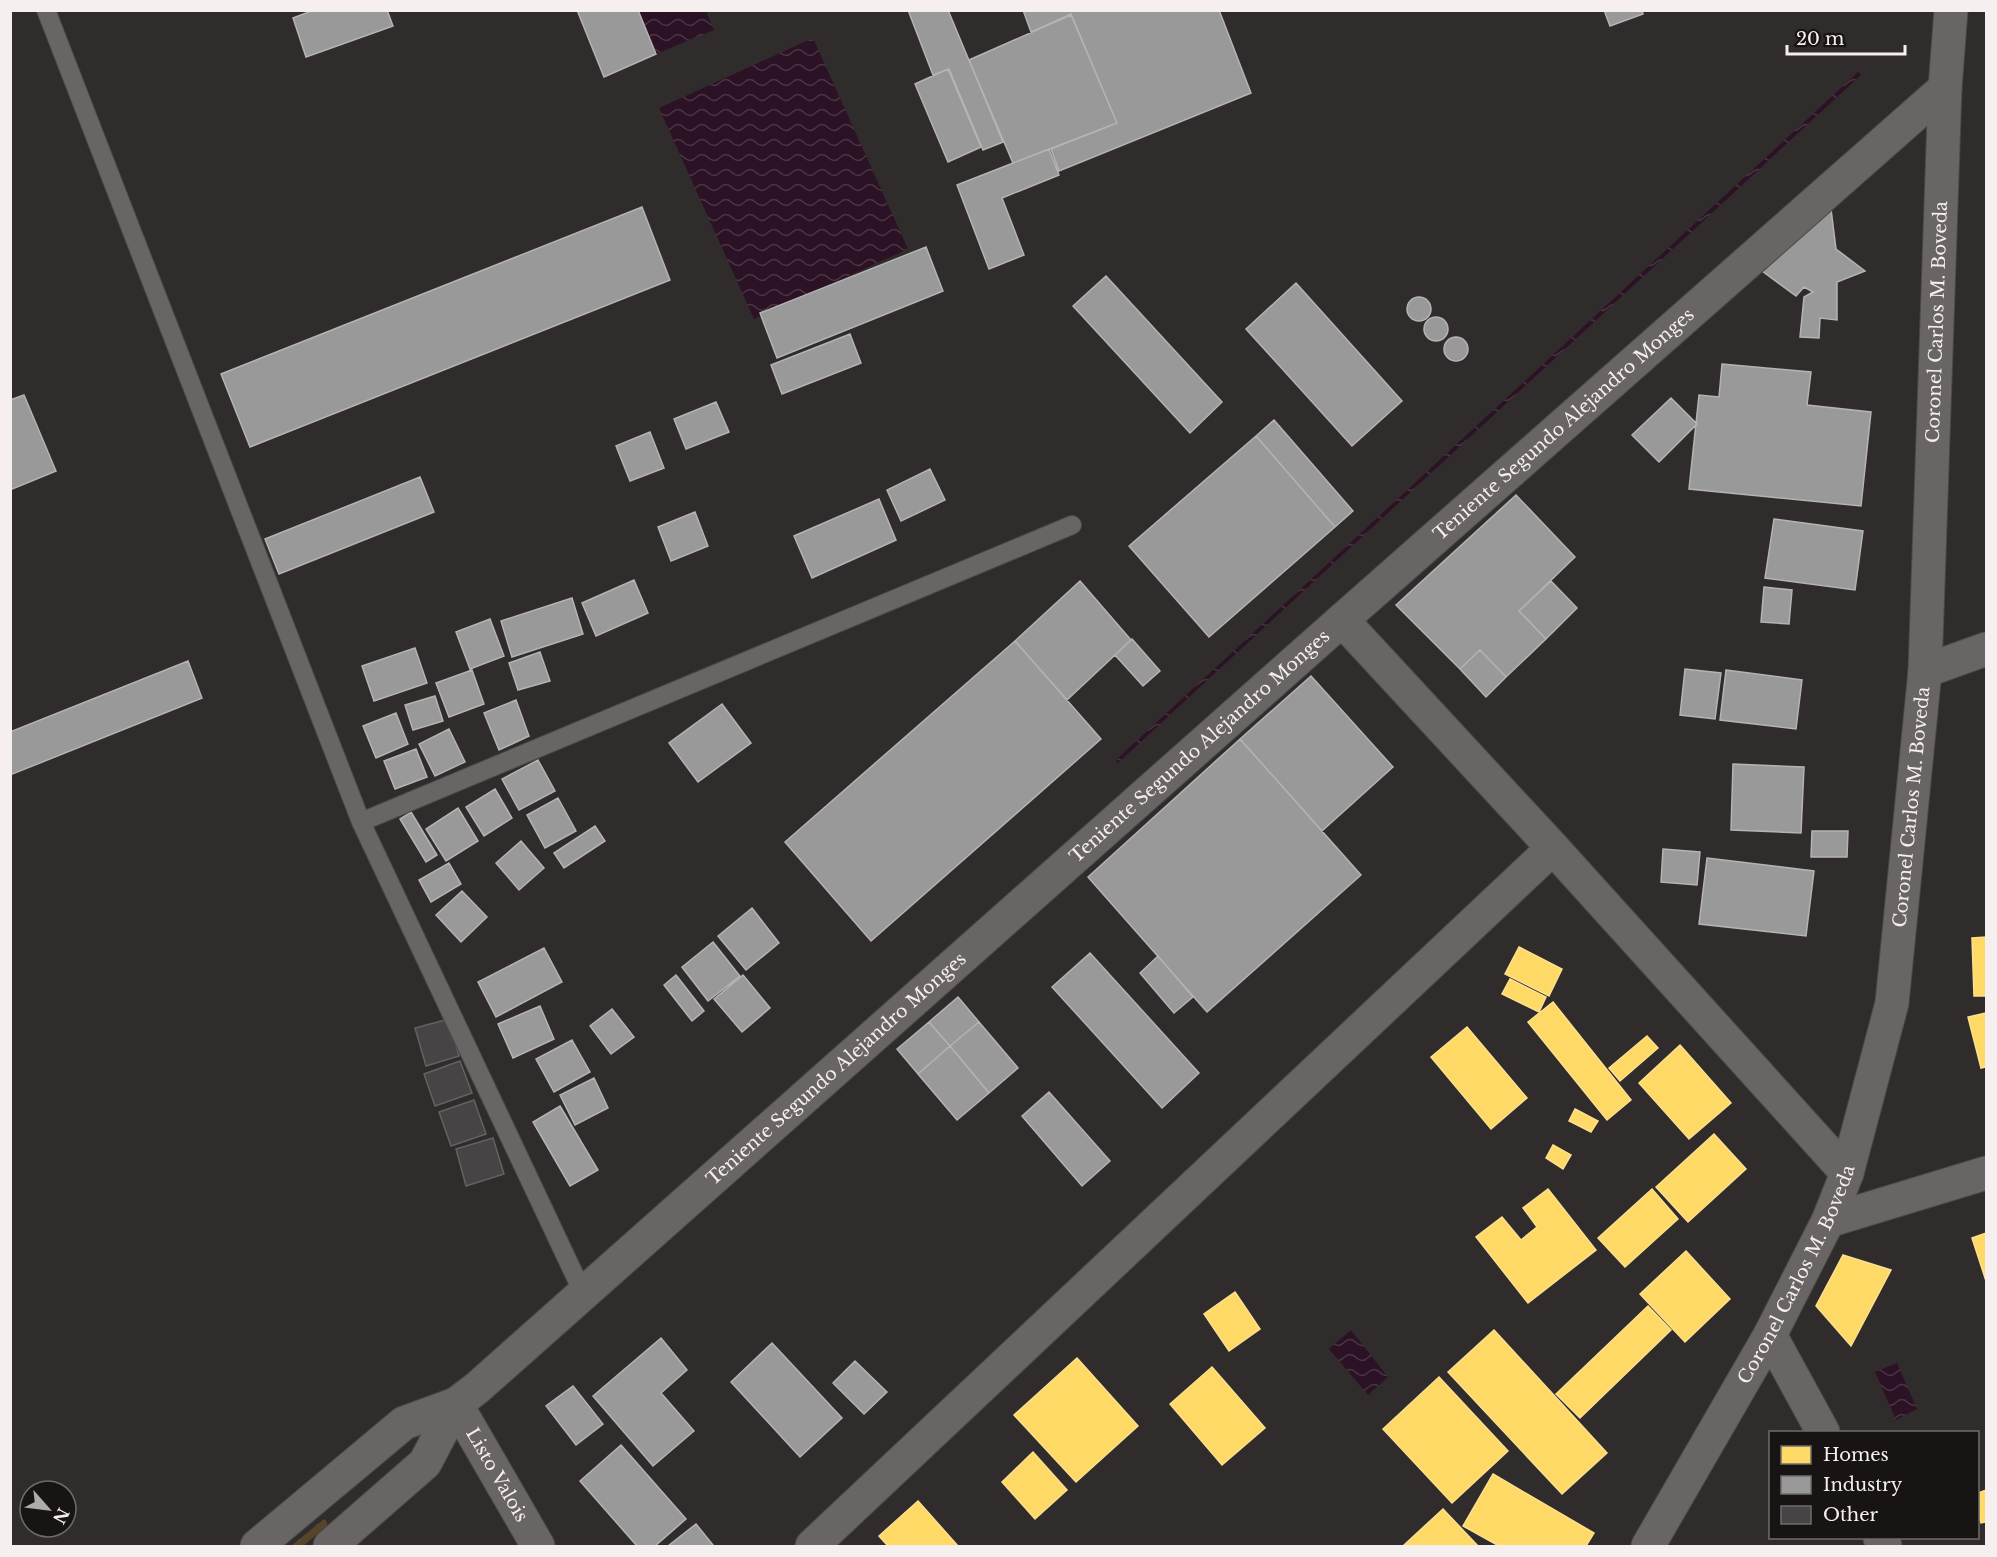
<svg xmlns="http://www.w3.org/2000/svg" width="1997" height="1557" viewBox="0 0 1997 1557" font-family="'Libre Baskerville',serif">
	<defs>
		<pattern id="grass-tufts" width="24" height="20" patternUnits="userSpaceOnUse" patternTransform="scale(1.5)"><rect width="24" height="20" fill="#56452a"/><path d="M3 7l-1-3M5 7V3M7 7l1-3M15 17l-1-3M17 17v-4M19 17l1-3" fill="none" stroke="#6f6049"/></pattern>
		<pattern id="water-waves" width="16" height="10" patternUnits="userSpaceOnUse" patternTransform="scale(1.5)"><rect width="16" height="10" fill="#2b1225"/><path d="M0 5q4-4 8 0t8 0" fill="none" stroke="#4a3545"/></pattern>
	</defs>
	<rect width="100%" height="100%" fill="#312c2c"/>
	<path fill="url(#grass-tufts)" d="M324,1519L327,1522V1526L303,1546H291Z"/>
	<path fill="url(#water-waves)" d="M638,11H706L714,30L656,54Z
		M813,38L908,249L754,319L659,108Z
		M1858,72L1861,75L1118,763L1116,760Z
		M1351,1330L1388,1377L1368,1395L1329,1349Z
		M1897,1363L1917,1409L1896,1420L1875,1372Z"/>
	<path fill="#ffd966" stroke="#fce08f" stroke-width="1.5" d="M1986,937V996H1974L1972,938Z
		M1519,947L1562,969L1549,996L1505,974Z
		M1510,979L1546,997L1539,1012L1502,994Z
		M1553,1002L1631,1100L1607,1120L1528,1022Z
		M1986,1013V1067L1981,1068L1968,1017Z
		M1467,1027L1527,1098L1491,1129L1431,1057Z
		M1647,1036L1658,1048L1620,1081L1609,1068Z
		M1680,1045L1731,1103L1689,1139L1639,1083Z
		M1575,1109L1598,1121L1591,1132L1569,1121Z
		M1714,1134L1746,1169L1688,1222L1656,1187Z
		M1553,1145L1571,1155L1563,1169L1546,1158Z
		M1548,1189L1596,1250L1528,1303L1476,1237L1502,1217L1521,1240L1537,1227L1523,1208Z
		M1652,1189L1678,1219L1625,1267L1598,1238Z
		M1986,1233V1281L1972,1238Z
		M1686,1251L1730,1299L1685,1342L1640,1294Z
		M1843,1255L1891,1270L1851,1346L1816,1306Z
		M1235,1292L1260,1329L1229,1351L1204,1314Z
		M1648,1306L1671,1330L1580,1418L1556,1394Z
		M1494,1330L1607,1453L1562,1494L1448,1372Z
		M1077,1358L1138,1426L1076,1482L1014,1415Z
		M1212,1367L1265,1428L1222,1465L1170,1404Z
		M1439,1377L1508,1451L1452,1503L1383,1429Z
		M1033,1452L1067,1490L1035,1519L1002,1482Z
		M1493,1474L1594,1533L1586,1546H1499L1463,1526Z
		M1986,1490V1522L1981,1523L1978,1512V1493Z
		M918,1501L958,1546H888L879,1536Z
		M1443,1509L1478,1546H1403Z"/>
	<path fill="#999" stroke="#b5b3b3" stroke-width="1.5" d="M314,10H387L393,26L306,57L293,18Z
		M577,10H638L656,54L604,77Z
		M908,10H948L1003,142L983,150L949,69L933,75Z
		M1023,10H1219L1251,93L1059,171L1051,149L1117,123L1071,14L1031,32Z
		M1604,10H1642L1643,14L1610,26Z
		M1071,15L1117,123L1013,163L969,60Z
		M948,69L981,147L948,162L915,84Z
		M1049,149L1059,175L1002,198L1024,255L989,269L957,185Z
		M642,207L670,280L250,447L221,374Z
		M1831,209L1836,249L1865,271L1837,282V320L1820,318L1819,338L1800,337L1804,297L1813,292L1804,287L1796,296L1762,271Z
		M926,247L943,291L777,358L760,313Z
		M1106,276L1222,402L1190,433L1073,306Z
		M1296,283L1402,401L1352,446L1246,329Z
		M1407 309a12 12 0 1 1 24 0a12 12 0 1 1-24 0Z
		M1424 329a12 12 0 1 1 24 0a12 12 0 1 1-24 0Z
		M850,334L861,363L782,394L771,365Z
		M1444 349a12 12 0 1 1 24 0a12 12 0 1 1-24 0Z
		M1722,364L1811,372L1807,405L1871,412L1861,506L1689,489L1699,395L1719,397Z
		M24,395L56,471L10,490V400Z
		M1671,398L1697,424L1659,462L1632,435Z
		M716,402L729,432L686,449L674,419Z
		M1274,420L1353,511L1335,527L1256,436Z
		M650,432L664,468L630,481L616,446Z
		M1256,436L1335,527L1209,637L1129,546Z
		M930,469L945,500L901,521L887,490Z
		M420,477L434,512L279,574L265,539Z
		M1516,495L1575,557L1519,611L1546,639L1506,677L1480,650L1460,669L1396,605Z
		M879,499L896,540L812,578L794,536Z
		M695,512L708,546L671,561L658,527Z
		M1774,519L1863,531L1855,590L1765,578Z
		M634,580L648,613L596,636L582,603Z
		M1080,581L1131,640L1067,700L1015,641Z
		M1551,581L1577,608L1546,639L1519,611Z
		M1764,587L1792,590L1789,624L1761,622Z
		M572,598L583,634L512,657L501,621Z
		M490,619L504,656L470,669L456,632Z
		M1132,639L1160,671L1143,686L1115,655Z
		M1015,641L1101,739L871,941L785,842Z
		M415,648L427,683L374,701L362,666Z
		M1480,650L1506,677L1486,697L1460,669Z
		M540,652L550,681L518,690L509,663Z
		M188,661L202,698L10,775V732Z
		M1685,669L1721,673L1715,719L1680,715Z
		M472,670L484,704L449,717L436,683Z
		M1726,670L1802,680L1796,729L1720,720Z
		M1311,676L1393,767L1322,831L1240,739Z
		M435,696L443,721L413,730L405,705Z
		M516,700L529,736L499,750L484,713Z
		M722,704L751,743L698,782L669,743Z
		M396,713L408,744L376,758L363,726Z
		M449,729L465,762L435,776L419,744Z
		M1240,739L1361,875L1207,1012L1088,877Z
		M416,749L427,777L395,789L384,761Z
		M538,760L555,791L519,810L502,779Z
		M1733,764L1804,767L1801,833L1731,830Z
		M495,789L512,818L484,836L466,807Z
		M558,798L576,831L545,848L527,815Z
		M458,808L478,841L446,861L426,829Z
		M411,812L437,855L426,862L400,819Z
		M595,826L605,841L564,868L554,853Z
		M1812,831H1848L1847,857H1811Z
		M521,841L544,868L519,890L496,863Z
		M1663,849L1700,852L1697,885L1661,882Z
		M1707,858L1814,871L1806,936L1699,924Z
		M449,863L461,884L431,902L419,880Z
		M462,891L487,917L461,942L436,915Z
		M752,908L779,943L746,970L718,936Z
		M713,942L740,976L708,1001L682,967Z
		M544,948L562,982L496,1017L478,982Z
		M1090,953L1199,1073L1162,1108L1052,987Z
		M1158,956L1193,997L1174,1013L1140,973Z
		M676,975L704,1011L692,1021L664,985Z
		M743,975L770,1008L742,1032L714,999Z
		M958,997L979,1022L950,1046L929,1022Z
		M540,1006L554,1039L513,1058L498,1024Z
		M612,1009L634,1037L611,1054L590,1026Z
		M929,1022L950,1046L918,1074L897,1049Z
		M979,1022L1018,1068L989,1093L950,1046Z
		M572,1040L590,1072L554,1092L536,1059Z
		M950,1046L989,1093L957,1120L918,1074Z
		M594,1078L608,1108L575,1125L560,1095Z
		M1049,1092L1110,1161L1082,1186L1022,1116Z
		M560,1106L598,1170L570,1186L533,1122Z
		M661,1338L687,1370L661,1393L694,1431L653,1466L593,1396Z
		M772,1343L842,1418L800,1457L731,1382Z
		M855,1361L887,1392L864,1414L833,1383Z
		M573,1386L603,1424L576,1445L546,1406Z
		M621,1445L686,1519L655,1546H637L580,1481Z
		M696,1524L713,1545L711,1546H668Z"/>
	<path fill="#484445" stroke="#656161" stroke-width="1.5" d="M449,1019L459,1056L426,1066L415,1028Z
		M460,1061L472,1093L435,1106L424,1074Z
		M474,1100L486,1134L451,1146L439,1112Z
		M493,1138L504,1174L466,1186L456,1149Z"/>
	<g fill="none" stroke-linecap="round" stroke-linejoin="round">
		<g stroke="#4d4949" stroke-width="20">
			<path id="service" d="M46,10L361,822L584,1295
				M361,822L1072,525"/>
		</g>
		<g stroke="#4d4949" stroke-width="35">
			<g id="minor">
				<path d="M1342,620L1553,848L1847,1173"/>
				<path d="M1925,671L1986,649"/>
				<path d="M1828,1221L1986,1173"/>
				<path d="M1770,1335L1823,1432"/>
				<path id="s1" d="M456,1404L538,1546"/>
				<path d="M1880,1538L1885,1546"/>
				<path id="s2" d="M257,1546L404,1423L456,1404L477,1388L1342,620L1945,88"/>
				<path d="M330,1546L425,1463L456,1404"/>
				<path d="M812,1546L1553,848"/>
			</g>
		</g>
		<g stroke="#4d4949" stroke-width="35">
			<g id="tertiary">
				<path id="s3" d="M1648,1546L1770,1335L1828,1221L1847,1173L1892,1003L1925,671L1945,88L1951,10"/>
			</g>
		</g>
		<use href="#service" stroke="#696565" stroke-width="18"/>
		<use href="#minor" stroke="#696565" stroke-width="33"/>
		<use href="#tertiary" stroke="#696565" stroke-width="33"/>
	</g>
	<g text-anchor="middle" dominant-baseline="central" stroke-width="6" stroke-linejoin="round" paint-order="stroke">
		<g font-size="18" fill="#f5efef" stroke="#181414">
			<text stroke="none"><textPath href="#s3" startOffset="1282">Coronel Carlos M. Boveda</textPath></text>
			<text stroke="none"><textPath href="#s2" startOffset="1726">Teniente Segundo Alejandro Monges</textPath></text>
			<text stroke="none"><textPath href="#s2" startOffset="1240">Teniente Segundo Alejandro Monges</textPath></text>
			<text stroke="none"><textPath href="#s3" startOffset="796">Coronel Carlos M. Boveda</textPath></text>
			<text stroke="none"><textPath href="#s2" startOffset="754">Teniente Segundo Alejandro Monges</textPath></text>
			<text stroke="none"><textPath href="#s3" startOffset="310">Coronel Carlos M. Boveda</textPath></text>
			<text stroke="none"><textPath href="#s1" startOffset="82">Listo Valois</textPath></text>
		</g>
	</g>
	<rect width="1997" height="1557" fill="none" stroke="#f5efef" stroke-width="24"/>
	<rect x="1769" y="1431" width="210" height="108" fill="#181414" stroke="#706c6c" stroke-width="1.5"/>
	<rect x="1781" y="1446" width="30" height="18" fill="#ffd966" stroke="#706c6c" stroke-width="1.5"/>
	<text x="1823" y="1461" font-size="18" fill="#f5efef">Homes</text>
	<rect x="1781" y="1476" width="30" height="18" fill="#999999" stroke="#706c6c" stroke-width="1.5"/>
	<text x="1823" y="1491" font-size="18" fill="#f5efef">Industry</text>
	<rect x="1781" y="1506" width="30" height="18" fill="#484445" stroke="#706c6c" stroke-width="1.5"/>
	<text x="1823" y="1521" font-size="18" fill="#f5efef">Other</text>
	<g transform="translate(48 1509) rotate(118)"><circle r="28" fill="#181414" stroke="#706c6c" stroke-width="1.5"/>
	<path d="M0-4.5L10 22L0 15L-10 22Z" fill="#b0abab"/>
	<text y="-9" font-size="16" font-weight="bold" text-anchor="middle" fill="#f5efef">N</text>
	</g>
	<path d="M1787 45v9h118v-9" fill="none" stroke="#f5efef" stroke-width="3"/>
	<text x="1796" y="45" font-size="18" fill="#f5efef" stroke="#181414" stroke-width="4.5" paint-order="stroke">20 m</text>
</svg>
